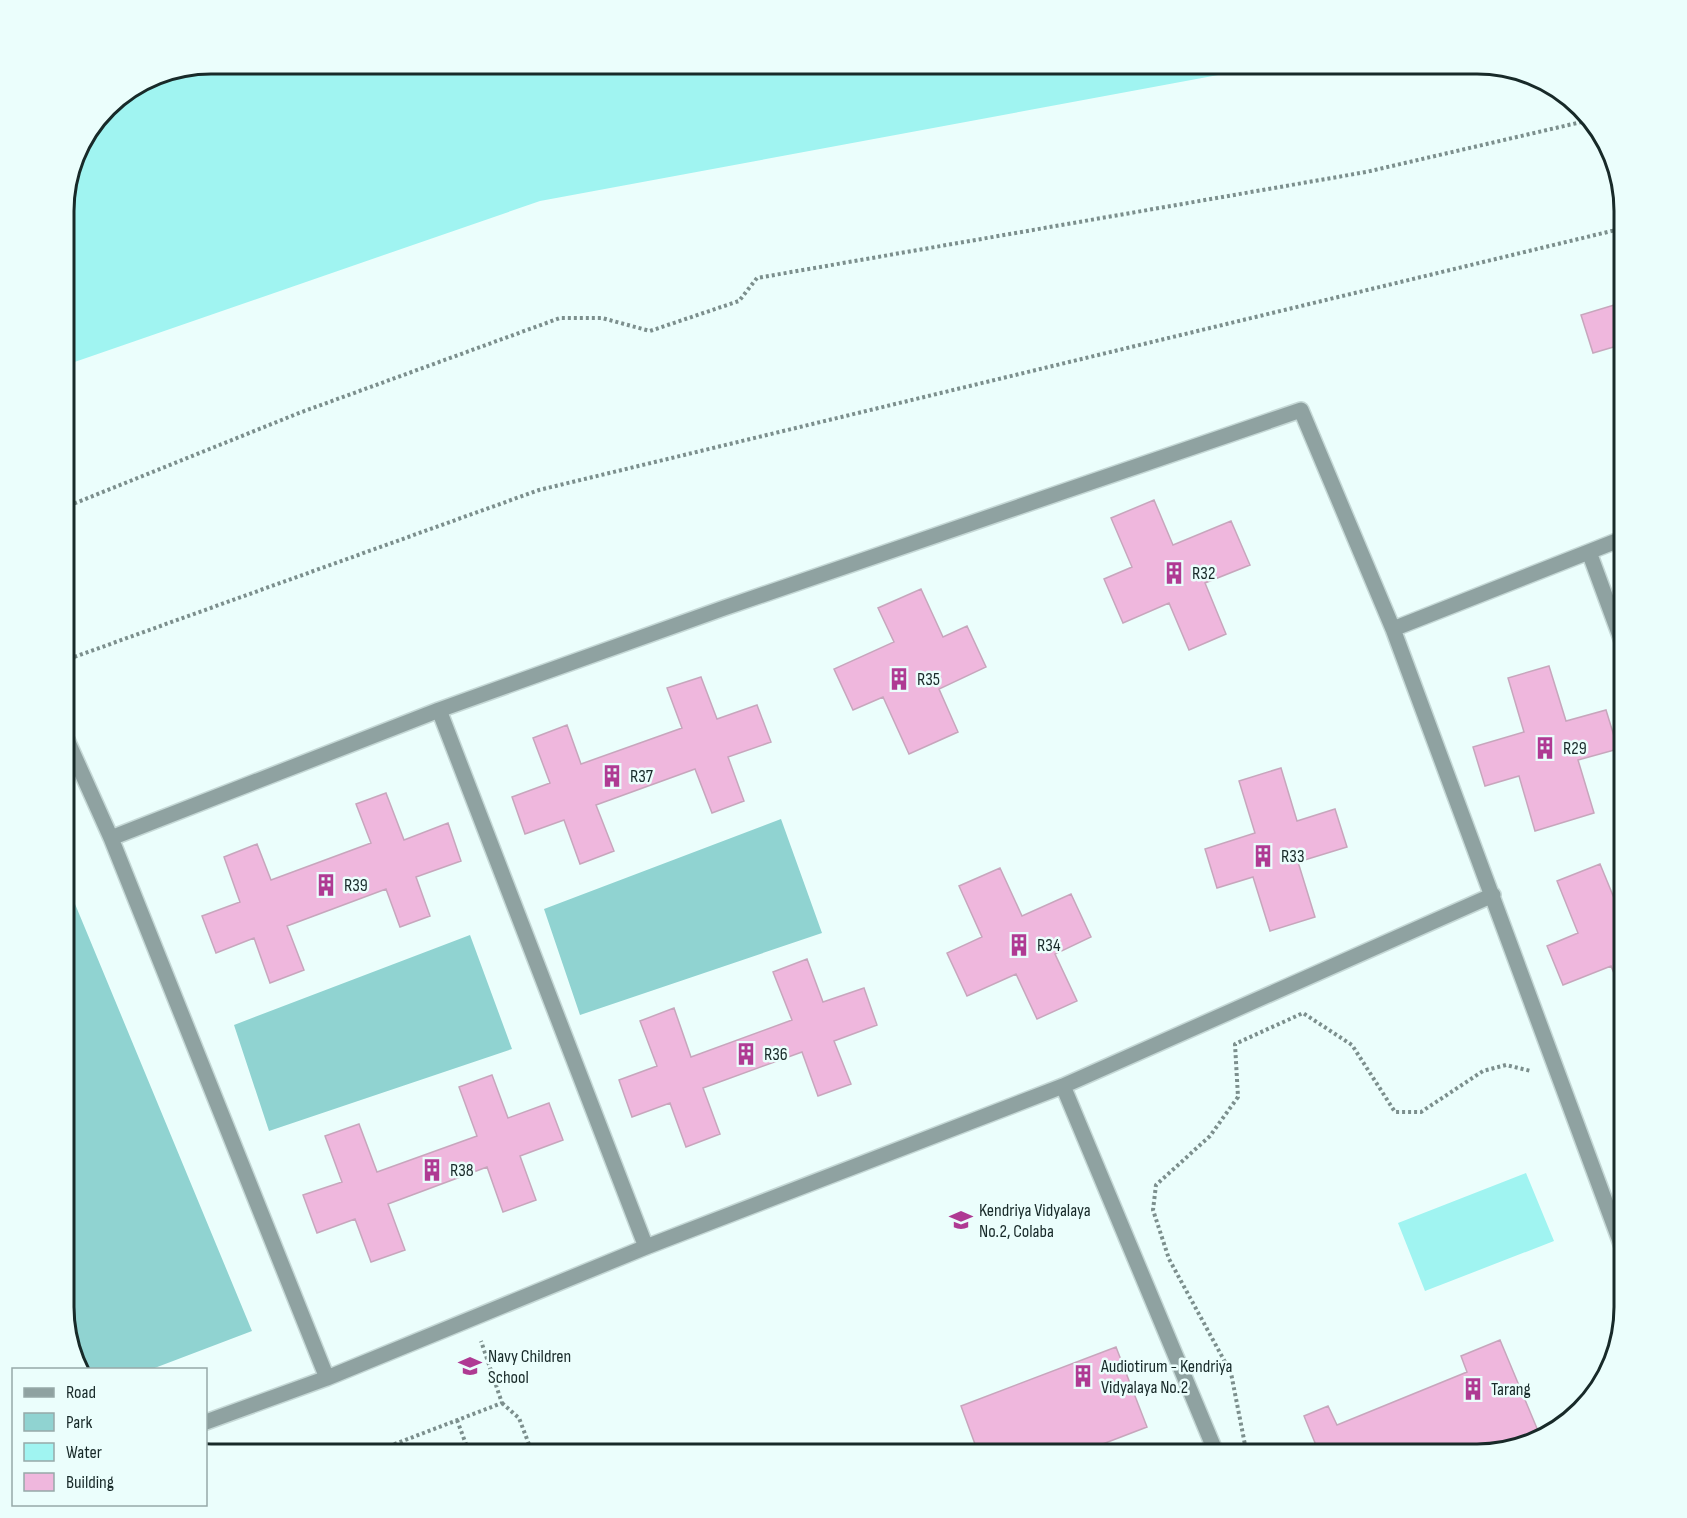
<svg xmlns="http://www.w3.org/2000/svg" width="1687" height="1518" viewBox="0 0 1687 1518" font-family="'Sofia Sans Condensed',sans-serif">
	<rect width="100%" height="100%" fill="#ebfefc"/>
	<path fill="#90d3d1" d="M781,819L822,933L580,1015L544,909Z
		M63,875L252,1331L152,1369H78L74,1364L63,1317Z
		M470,935L512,1049L269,1131L234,1025Z"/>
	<path fill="#a0f4f1" d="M211,63H1283L540,201L63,366V201L78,146L113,100L154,74Z
		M1526,1173L1554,1241L1425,1291L1398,1223Z"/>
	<path fill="#efb7dd" stroke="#c7a6bc" stroke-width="1.5" d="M1624,259V289L1616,262Z
		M1624,302V344L1593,353L1581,315Z
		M1154,500L1173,545L1231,521L1250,565L1205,583L1226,634L1189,650L1169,603L1123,623L1104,579L1132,567L1111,518Z
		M921,589L943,637L967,626L986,667L939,689L958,732L909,754L883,697L853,710L834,669L894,642L878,608Z
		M1549,666L1566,721L1606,710L1618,749L1578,760L1594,813L1535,831L1519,776L1485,786L1473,747L1524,732L1508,678Z
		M701,677L717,719L757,705L771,742L728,757L744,801L712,813L695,769L596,805L614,851L580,864L564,820L525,834L512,797L550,783L533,738L567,725L581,764L682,728L667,688Z
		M1281,768L1297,821L1335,809L1347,847L1298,862L1315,917L1270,931L1253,877L1217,888L1205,849L1255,833L1239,781Z
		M386,793L404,840L448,823L461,861L416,877L430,916L400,927L386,889L287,926L304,970L270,983L254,938L216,953L202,916L240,902L224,857L257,844L271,880L371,843L356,804Z
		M1600,864L1619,910L1624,908V997L1611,966L1563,985L1547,946L1578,933L1557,881Z
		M1000,868L1022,916L1071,894L1091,937L1055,954L1077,1001L1037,1019L1016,974L967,996L947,953L982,937L959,886Z
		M807,959L823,1002L864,988L877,1025L834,1041L851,1084L818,1096L802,1052L703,1088L720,1134L686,1147L670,1103L632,1117L619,1080L657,1066L640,1021L674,1008L691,1057L792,1020L773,972Z
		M492,1075L508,1118L549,1103L563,1140L520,1156L536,1200L503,1212L487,1167L388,1204L405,1250L371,1262L355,1219L317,1233L303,1195L342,1182L325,1136L359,1124L377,1172L477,1136L459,1087Z
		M1624,1130V1156L1615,1134Z
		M1500,1340L1541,1438L1533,1444L1476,1455H1320L1304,1416L1328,1406L1337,1425L1467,1372L1461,1356Z
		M1116,1347L1147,1427L1074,1455H979L961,1406Z"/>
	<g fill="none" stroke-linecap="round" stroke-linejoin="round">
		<g stroke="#c5d8d6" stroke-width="18">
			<path id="minor" d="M1589,552L1624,647
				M1393,629L1624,538
				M439,710L646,1247
				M63,731L111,838L327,1378
				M111,838L439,710L724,608L1301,410L1393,629L1624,1252
				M1063,1086L1217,1455
				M206,1422L327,1378L646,1247L1063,1086L1493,895"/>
		</g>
		<path stroke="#7c8f8d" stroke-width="4" stroke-dasharray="3 3" stroke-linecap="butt" d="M63,508L299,413L560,318H602L650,331L739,301L757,278L1366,172L1590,120
			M63,661L539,490L1624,228
			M502,1403L519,1418L533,1455
			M457,1420L470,1455
			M366,1455L502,1403L481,1341
			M1247,1455L1231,1373L1169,1259L1153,1210L1156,1185L1210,1136L1238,1097L1235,1044L1303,1013L1352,1045L1395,1112H1421L1483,1071L1506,1065L1531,1071"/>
		<use href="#minor" stroke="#8fa2a1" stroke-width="15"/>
	</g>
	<defs>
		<g id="building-bare" transform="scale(1.8)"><path d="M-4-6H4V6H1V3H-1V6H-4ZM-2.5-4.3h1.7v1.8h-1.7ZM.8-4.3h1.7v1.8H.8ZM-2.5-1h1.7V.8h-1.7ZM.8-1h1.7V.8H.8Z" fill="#af3a93" stroke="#ebfefc" stroke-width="2.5" paint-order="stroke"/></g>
		<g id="school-bare" transform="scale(1.8)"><path d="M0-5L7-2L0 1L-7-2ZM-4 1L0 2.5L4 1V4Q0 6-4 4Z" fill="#af3a93" stroke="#ebfefc" stroke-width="2.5" paint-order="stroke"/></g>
	</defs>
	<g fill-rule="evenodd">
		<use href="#building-bare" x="1174" y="573"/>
		<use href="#building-bare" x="899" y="679"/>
		<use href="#building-bare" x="1545" y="748"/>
		<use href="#building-bare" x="612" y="776"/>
		<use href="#building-bare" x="1263" y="856"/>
		<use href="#building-bare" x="326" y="885"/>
		<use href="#building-bare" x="1019" y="945"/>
		<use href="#building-bare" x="746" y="1054"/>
		<use href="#building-bare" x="432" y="1170"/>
		<use href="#school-bare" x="961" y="1220"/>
		<use href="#school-bare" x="470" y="1366"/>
		<use href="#building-bare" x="1083" y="1376"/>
		<use href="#building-bare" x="1473" y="1389"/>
	</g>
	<g text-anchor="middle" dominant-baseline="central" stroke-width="5" stroke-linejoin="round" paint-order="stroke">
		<g font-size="18" fill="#182a29" stroke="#ebfefc" text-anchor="start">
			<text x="1192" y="573">R32</text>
			<text x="917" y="679">R35</text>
			<text x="1563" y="748">R29</text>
			<text x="630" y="776">R37</text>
			<text x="1281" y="856">R33</text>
			<text x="344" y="885">R39</text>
			<text x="1037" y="945">R34</text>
			<text x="764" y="1054">R36</text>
			<text x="450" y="1170">R38</text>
			<text x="979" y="1210">Kendriya Vidyalaya<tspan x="979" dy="21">No.2, Colaba</tspan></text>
			<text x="488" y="1356">Navy Children<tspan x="488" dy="21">School</tspan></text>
			<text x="1101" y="1366">Audiotirum - Kendriya<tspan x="1101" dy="21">Vidyalaya No.2</tspan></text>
			<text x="1491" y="1389">Tarang</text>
		</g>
	</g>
	<path d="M0 0H1687V1518H0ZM211 74H1477A137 137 0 0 1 1614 211V1307A137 137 0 0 1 1477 1444H211A137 137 0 0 1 74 1307V211A137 137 0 0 1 211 74Z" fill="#ebfefc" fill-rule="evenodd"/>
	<path fill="none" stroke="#182a29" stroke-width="3" d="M211 74H1477A137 137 0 0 1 1614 211V1307A137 137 0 0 1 1477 1444H211A137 137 0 0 1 74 1307V211A137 137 0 0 1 211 74Z"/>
	<rect x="12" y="1368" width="195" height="138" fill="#ebfefc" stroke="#97a9a8" stroke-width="1.5"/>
	<rect x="24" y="1388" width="30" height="9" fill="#8fa2a1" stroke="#97a9a8" stroke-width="1.5"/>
	<text x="66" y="1398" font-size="18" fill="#182a29">Road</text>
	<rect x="24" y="1413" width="30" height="18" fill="#90d3d1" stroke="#97a9a8" stroke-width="1.5"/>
	<text x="66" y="1428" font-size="18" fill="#182a29">Park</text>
	<rect x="24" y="1443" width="30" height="18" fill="#a0f4f1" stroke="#97a9a8" stroke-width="1.5"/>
	<text x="66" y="1458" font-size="18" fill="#182a29">Water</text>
	<rect x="24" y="1473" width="30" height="18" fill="#efb7dd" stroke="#97a9a8" stroke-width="1.5"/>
	<text x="66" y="1488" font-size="18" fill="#182a29">Building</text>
</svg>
